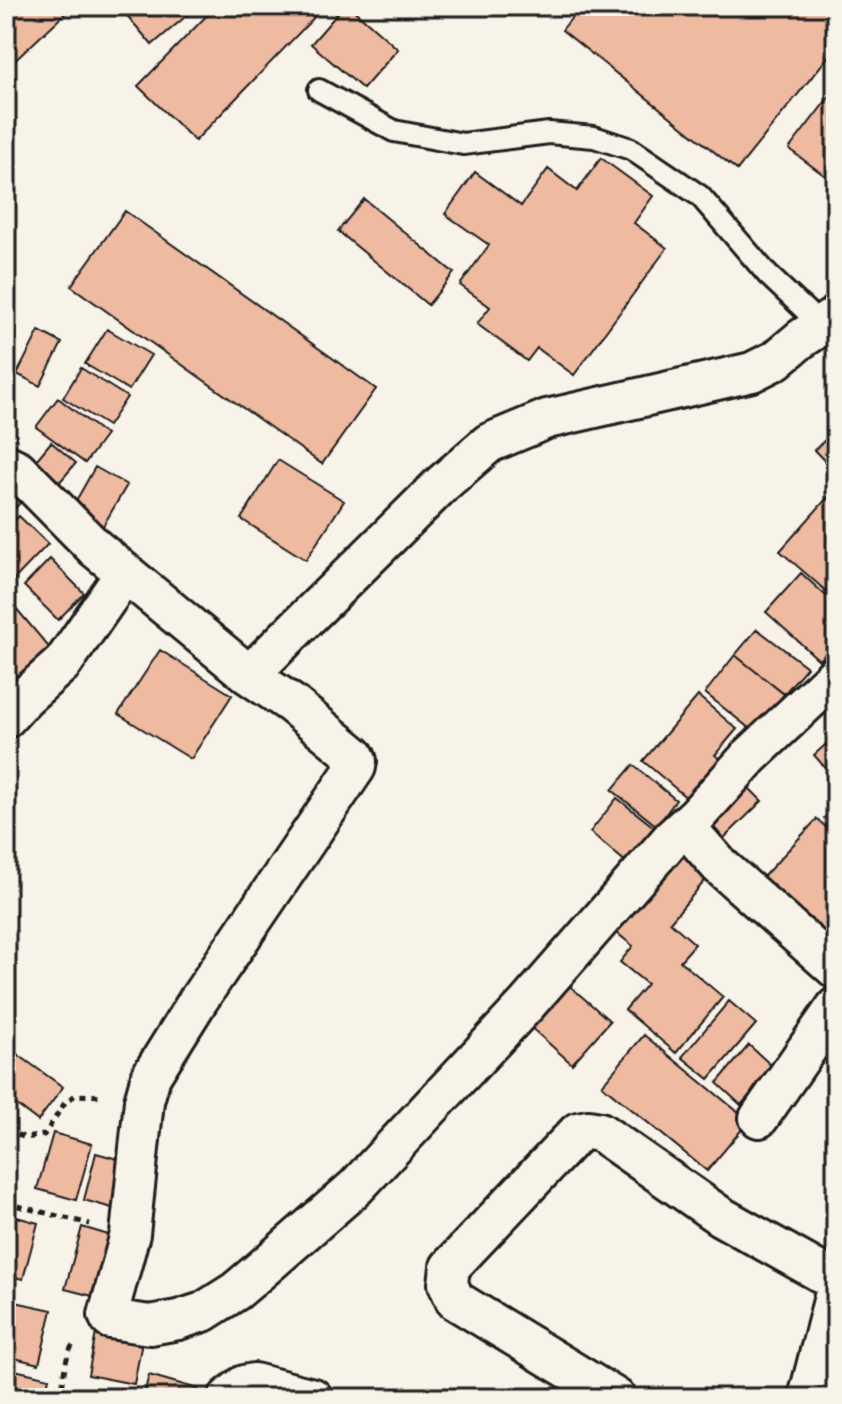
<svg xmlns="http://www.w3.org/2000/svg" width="842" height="1404" viewBox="0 0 842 1404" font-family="Itim,sans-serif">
	<rect width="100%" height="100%" fill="#f7f3e8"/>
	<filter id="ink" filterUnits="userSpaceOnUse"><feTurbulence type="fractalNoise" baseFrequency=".0125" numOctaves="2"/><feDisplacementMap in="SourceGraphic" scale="16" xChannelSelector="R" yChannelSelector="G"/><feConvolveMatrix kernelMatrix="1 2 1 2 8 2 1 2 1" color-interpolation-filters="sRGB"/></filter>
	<g filter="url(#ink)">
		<path fill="#eebba0" stroke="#1c1c1c" stroke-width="2" d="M6,6H73L6,69Z
			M119,6H198L152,45Z
			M216,6H325L195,141L138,86Z
			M344,6H349L398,49L363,89L311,44Z
			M581,6H836V47L737,170L562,30Z
			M836,88V184L789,149Z
			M601,158L653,196L634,223L667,248L574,375L537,348L527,361L477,324L490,307L460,285L489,245L445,214L475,172L521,206L548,169L577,191Z
			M364,199L454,273L428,305L338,231Z
			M125,211L376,389L322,464L71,286Z
			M107,329L151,355L129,390L85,364Z
			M39,331L62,343L40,386L17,374Z
			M81,368L127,397L108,426L63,398Z
			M58,398L106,435L85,463L36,427Z
			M836,430V473L814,450Z
			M51,442L76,463L52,491L27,471Z
			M278,460L344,501L306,560L241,519Z
			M95,467L127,485L99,533L68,515Z
			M836,488V598L835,599L780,551Z
			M6,489L20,503L6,517Z
			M19,516L48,544L6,588V529Z
			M50,559L84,593L58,620L24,586Z
			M801,573L836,605V642L819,660L766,612Z
			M15,607L58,658L6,694V614Z
			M757,629L807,667L784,694L735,655Z
			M160,650L232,695L191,759L118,714Z
			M735,655L784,694L754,732L705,693Z
			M698,696L737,729L715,755L734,771L701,810L643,761Z
			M836,735V780L814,755Z
			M633,765L676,800L657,826L612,790Z
			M737,776L762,801L722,840L698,815Z
			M617,798L655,828L627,863L590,832Z
			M836,806V830L824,818Z
			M817,819L836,836V945L763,877Z
			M678,840L714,870L670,922L695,944L680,961L723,997L676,1053L625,1010L647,984L620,962L633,946L607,925Z
			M564,981L610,1021L572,1064L527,1024Z
			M729,1001L756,1024L709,1079L682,1057Z
			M644,1035L749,1121L707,1171L602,1085Z
			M749,1045L774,1068L741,1105L717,1083Z
			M17,1054L63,1087L38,1121L6,1097V1069Z
			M53,1133L92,1144L76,1200L37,1189Z
			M96,1153L132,1163L119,1210L84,1200Z
			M6,1214L38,1223L23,1279L6,1275Z
			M82,1227L125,1240L108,1300L65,1289Z
			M6,1300L52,1310L39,1364L6,1356Z
			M96,1333L142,1342L134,1384L88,1375Z
			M6,1368L49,1378L44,1398H6Z
			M149,1375L198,1389L196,1398H143Z"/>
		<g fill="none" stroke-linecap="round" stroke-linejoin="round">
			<g stroke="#1c1c1c" stroke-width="26">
				<path id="service" d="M319,90L394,131L463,144L549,133L594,137L631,149L700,196L768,275L822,326"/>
			</g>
			<g stroke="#1c1c1c" stroke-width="44">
				<path id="minor" d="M6,464L18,470L95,548L249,675L292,704L355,756L357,761L356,767L199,999L151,1076L144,1101L130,1234L108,1315L110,1319L150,1325L178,1320L203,1312L236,1291L262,1269L356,1187L527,1004L672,838L697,815L749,757L836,675
					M249,675L442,484L489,443L547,419L752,372L776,360L801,339L836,316
					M6,718L25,697L63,663L125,573
					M685,826L719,865L836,969
					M759,1118L836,1007
					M228,1398L244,1385L254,1383L313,1398
					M616,1398L455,1300L448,1284L450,1267L578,1132L588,1130L600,1132L720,1216L836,1281
					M808,1398L836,1289"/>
			</g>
			<path stroke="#1c1c1c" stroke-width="5" stroke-dasharray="6 6" stroke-linecap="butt" d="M6,1131L26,1138L44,1135L66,1101L76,1095L103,1096
				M6,1203L90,1224
				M62,1398C63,1379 64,1357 75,1341"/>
			<use href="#service" stroke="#f7f3e8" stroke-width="20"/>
			<use href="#minor" stroke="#f7f3e8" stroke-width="38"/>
		</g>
	</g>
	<rect width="842" height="1404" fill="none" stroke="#f7f3e8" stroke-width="32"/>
	<rect x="16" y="16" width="810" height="1372" fill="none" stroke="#1c1c1c" stroke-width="3" filter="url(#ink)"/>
</svg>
